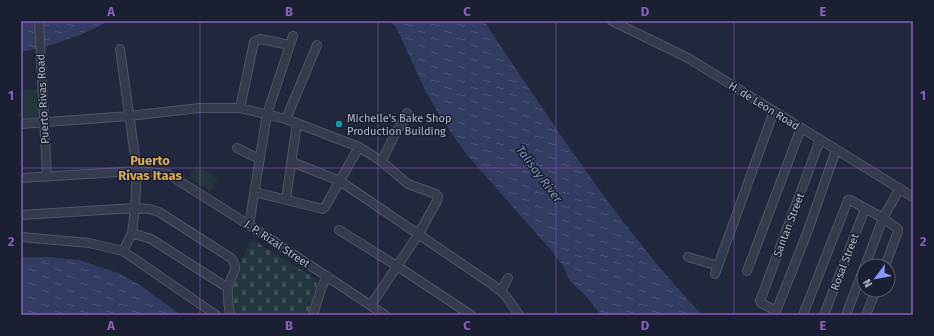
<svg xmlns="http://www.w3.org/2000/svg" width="934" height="336" viewBox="0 0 934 336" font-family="'Fira Sans',sans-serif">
	<defs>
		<pattern id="cemetery-stones" width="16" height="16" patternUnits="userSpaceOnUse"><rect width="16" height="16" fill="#23353d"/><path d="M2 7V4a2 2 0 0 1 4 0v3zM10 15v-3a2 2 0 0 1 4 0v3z" fill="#405058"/></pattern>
		<pattern id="water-ripples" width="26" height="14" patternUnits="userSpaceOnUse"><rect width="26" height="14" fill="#323c62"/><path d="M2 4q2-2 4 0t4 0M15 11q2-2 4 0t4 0" fill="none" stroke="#4d5677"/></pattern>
	</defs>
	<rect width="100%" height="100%" fill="#21273c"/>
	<path fill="#23353d" d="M39,89L42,122L21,120V90Z
		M196,165L218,178L211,191L189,178Z"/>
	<path fill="url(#cemetery-stones)" d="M251,239L318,280L308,315H232L230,287Z"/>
	<path fill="url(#water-ripples)" d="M23,21H109L80,35L48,46L21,52V22Z
		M389,21H484C552,122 618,226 702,315H601L584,294L570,281L563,266L550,249L467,155L441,118L425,90L396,27Z
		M21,257H50L80,260L120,274L140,285L181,315H21Z"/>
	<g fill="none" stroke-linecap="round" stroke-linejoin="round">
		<g stroke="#505567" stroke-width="10">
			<path id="minor" d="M39,21L47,177
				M612,21L688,58L913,197
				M240,108L254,42L260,39L290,45
				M286,119L317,45
				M21,124L129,116L199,108H240L286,119L359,147L381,161L408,184L436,194L438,197L437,201L418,235L371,305
				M820,140L760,301L761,303L776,311L777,309L807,233L836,150
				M237,148L259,159
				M381,161C386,153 390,144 394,136C398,128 404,122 407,113
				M292,162L340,181L493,285L505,295L519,315
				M21,178L137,171L168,174L249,225L385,315
				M255,192L323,209L325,207L359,147
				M286,199L297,123
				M21,215L135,208L137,171L120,49
				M249,225L267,114L293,36
				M339,230L397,266L471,315
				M132,233L151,239L228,288
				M21,237L89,243L123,251L216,315
				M123,251L132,233L135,208L149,209L159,212L231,258C241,269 229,277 228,288C227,297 229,307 230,315
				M688,257L718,266
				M865,266L883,218L900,188
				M747,271L801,128
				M715,274L774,111
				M501,291L508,278
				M313,315L321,289L327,276
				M803,315L848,200H850L883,218L898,229V231L885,266
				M824,315L865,209
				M846,315L864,268
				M866,315L876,290"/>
		</g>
		<use href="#minor" stroke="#353a4c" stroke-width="8"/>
	</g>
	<path fill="none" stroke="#8e5cc2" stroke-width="1" stroke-opacity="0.55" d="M200,21V315M378,21V315M556,21V315M734,21V315M21,168H913"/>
	<circle fill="#0f9aa8" stroke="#1a1f31" stroke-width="1.5" cx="339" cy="124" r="4"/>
	<g text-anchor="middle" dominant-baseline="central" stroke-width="3" stroke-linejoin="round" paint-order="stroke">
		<g font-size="11" fill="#b0b5c8" stroke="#1a1f31">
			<text transform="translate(43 99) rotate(-93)">Puerto Rivas Road</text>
			<text transform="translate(764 106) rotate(32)">H. de Leon Road</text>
			<text transform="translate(789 225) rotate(-69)">Santan Street</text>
			<text transform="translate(277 244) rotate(34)">J. P. Rizal Street</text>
			<text transform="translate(845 262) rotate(-69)">Rosal Street</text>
		</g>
		<g font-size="11" fill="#b0b5c8" stroke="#1a1f31" text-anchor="start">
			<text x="347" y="118">Michelle's Bake Shop<tspan x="347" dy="13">Production Building</tspan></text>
		</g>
		<g font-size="12" font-style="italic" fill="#7e8bb5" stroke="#1a1f31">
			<text transform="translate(539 174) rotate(53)">Talisay River</text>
		</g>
		<g font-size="13" font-weight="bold" fill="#d9aa5a" stroke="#1a1f31">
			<text x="150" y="160">Puerto<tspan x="150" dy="15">Rivas Itaas</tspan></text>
		</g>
	</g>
	<rect width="934" height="336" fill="none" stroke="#1a1f31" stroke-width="44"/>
	<g transform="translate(876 278) rotate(238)"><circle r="19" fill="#1a1f31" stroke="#565b6d"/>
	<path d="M0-3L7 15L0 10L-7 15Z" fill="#8198fc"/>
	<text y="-6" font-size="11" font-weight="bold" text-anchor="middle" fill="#b0b5c8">N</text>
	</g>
	<rect x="22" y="22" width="890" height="292" fill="none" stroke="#8e5cc2" stroke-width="1.5"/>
	<g font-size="13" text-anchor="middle" font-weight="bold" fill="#8e5cc2">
		<text x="111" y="16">A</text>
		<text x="289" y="16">B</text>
		<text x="467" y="16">C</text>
		<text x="645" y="16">D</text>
		<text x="823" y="16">E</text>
		<text x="11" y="100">1</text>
		<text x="923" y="100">1</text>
		<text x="11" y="246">2</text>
		<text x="923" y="246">2</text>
		<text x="111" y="330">A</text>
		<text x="289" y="330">B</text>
		<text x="467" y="330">C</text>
		<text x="645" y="330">D</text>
		<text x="823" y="330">E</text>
	</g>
</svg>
